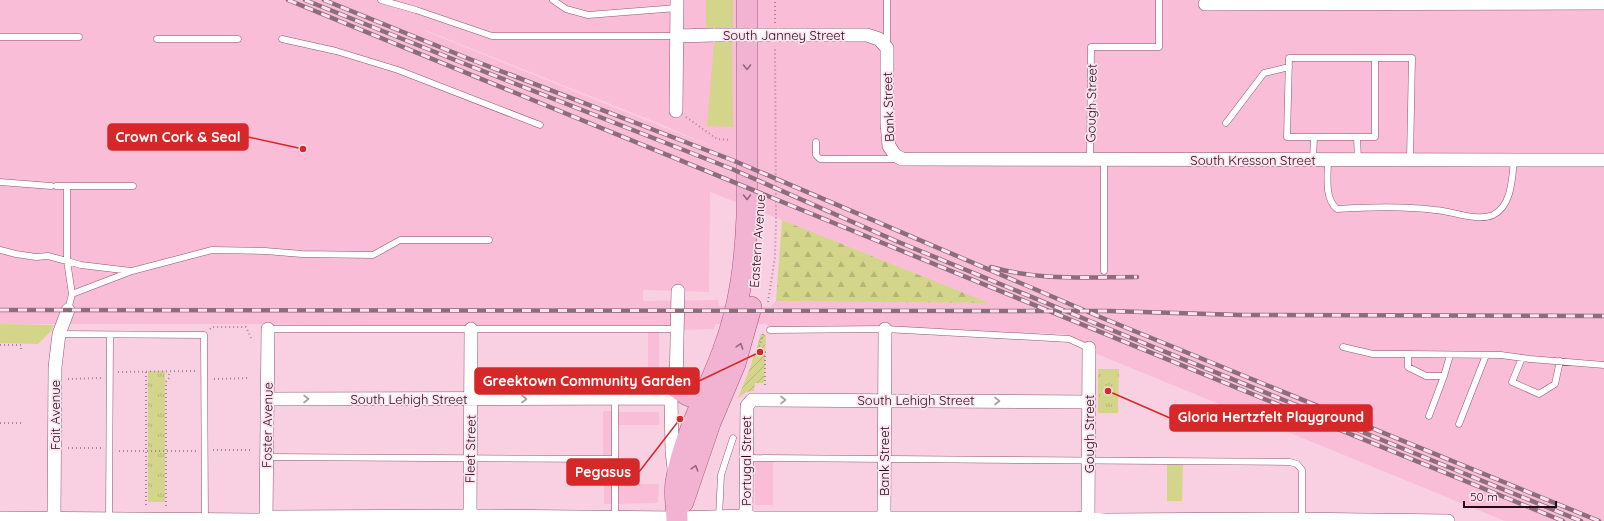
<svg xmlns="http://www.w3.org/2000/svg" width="1604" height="521" viewBox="0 0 1604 521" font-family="Quicksand,sans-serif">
	<defs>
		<pattern id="forest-firs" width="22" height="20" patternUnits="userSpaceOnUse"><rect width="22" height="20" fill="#d2d58a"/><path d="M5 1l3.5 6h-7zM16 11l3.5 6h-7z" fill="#b4b676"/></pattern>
		<pattern id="park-tufts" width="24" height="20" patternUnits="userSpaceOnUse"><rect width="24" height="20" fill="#d2d58a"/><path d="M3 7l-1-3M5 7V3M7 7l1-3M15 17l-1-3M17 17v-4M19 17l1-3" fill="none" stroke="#b4b676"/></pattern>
		<pattern id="garden-furrows" width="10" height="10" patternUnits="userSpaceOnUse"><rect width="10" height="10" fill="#d2d58a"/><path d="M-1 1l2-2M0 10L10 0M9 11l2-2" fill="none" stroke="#b4b676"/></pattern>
	</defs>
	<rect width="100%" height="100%" fill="#f9d0e2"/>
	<path fill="#f9bdd8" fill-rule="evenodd" d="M0,0H1604V521H1505L1097,354L1065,334L770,327L766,324H716L714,329L656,331L659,332V387H648V331L258,324H0ZM425,30L658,123L713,147L425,31ZM710,192L782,220L988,303L776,301L770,307L719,306L718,300L643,301V290L709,292Z
		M603,411H613L612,455L603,456Z
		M618,412H659V425H618Z
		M755,460H773V505H755Z
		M604,462H613V504H604Z
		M616,484H659L658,503L615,504Z"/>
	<path fill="#d2d58a" d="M706,0H733V31H706Z
		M732,40L733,127L707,126L714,43Z
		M0,324L54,325L52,330L38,344L0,343Z
		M1167,464L1183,465L1182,501H1167Z"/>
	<path fill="url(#forest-firs)" d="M782,220L989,303L776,301Z"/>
	<path fill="url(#park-tufts)" d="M1098,369H1119L1118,413H1098Z
		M148,371H165V502H148Z"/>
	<path fill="url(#garden-furrows)" d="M761,334L766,335L764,383H755L754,391L746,392L738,398L750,368Z"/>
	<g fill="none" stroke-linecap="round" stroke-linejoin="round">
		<g stroke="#905571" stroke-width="7">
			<path id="lane" d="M381,0L416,10L492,36H676
				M553,0L566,9L588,15L677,8
				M887,0V46
				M0,37H79
				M157,39H238
				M282,39L336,51L398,70L540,125
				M1375,58V137H1287L1289,58H1412L1410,159
				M1226,123L1264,73L1289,67
				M1357,137L1358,160
				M816,142V155L820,159H899
				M1090,160L1091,47H1159V0
				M1104,160V271
				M1313,160L1314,137
				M1328,160C1328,176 1324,198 1337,209C1369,207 1403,206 1435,210C1452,211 1477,222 1493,215C1512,206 1512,178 1514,160
				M0,182L51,186
				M56,186H133
				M67,186V261L81,265L131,271
				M0,250L16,254L36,257L48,256L67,261L72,294L68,310
				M72,294L132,271L212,250L265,251L302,254L373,255L400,240H489
				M268,329H677
				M770,330L885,329L1069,339L1089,348
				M59,334L204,335L205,521
				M1343,347L1373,354H1408
				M1450,355L1444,376H1426L1408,367V354L1501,355L1530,359L1604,365
				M1522,358L1512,382L1539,394L1555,384L1560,361
				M1429,416L1444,376
				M1459,424L1486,355
				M267,457L615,459
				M746,458L1290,462L1297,464L1302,470V519
				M719,517L721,475L733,438
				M109,519L110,335
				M615,519V398"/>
		</g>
		<g stroke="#905571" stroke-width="14">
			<path id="street" d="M1205,4L1604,3
				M777,35H867L879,39L887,48V123L889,146L895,155L902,159L1604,160
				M676,36L715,35
				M676,111L677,0
				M267,399L671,398
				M674,469L672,451L671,398L676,387L678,291
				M746,516L747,406L752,400L1089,402
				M0,518L258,520L275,517L489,516L677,518L746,516L754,518H1075L1106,520L1288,519L1448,521
				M54,521L55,367L59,334L68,310
				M266,521L268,329
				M470,521L471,329
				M884,521L885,329
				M1088,521L1089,348"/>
		</g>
		<g stroke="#a4587d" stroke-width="22">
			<path id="primary" d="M676,387C688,395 687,398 704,397
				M683,502L710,423L735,364L751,307
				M677,521C677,508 674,494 676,482C684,435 707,394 723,351C740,306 745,264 747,217V0"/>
		</g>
		<path stroke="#a78594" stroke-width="2" stroke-dasharray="1 3" stroke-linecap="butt" d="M775,23V0
			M686,117L717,139L730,140
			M768,302L775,257L776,221L775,47
			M210,329L212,327H246L251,338
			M763,334L758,350L765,352V387
			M0,345H21V351
			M118,372L195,371
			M146,372V506
			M68,379L101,378
			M214,379L250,378
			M0,423H21
			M68,448H101
			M213,450H250
			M119,451H196
			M166,506V382L169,378V372"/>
		<use href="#lane" stroke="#fff" stroke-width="6"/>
		<use href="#street" stroke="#fff" stroke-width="13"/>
		<use href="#primary" stroke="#f2b3d2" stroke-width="21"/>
		<g stroke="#8d6d7c" stroke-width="4.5">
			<path id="rail" d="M288,0L1563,521
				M305,0L465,64L732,169L896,241L1097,324L1581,521
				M324,0L467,58L732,160L1100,317L1599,521
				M991,267C1039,281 1088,277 1137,277
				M0,310L1109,311L1241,315L1604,316"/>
		</g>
		<use href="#rail" stroke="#fee2ee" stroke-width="3" stroke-dasharray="9" stroke-linecap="butt"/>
		<g stroke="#905571" stroke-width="14" stroke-linecap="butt">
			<path id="street-bridge" d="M715,35H777"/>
		</g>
		<use href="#street-bridge" stroke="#fff" stroke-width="13"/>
	</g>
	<defs><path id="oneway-chevron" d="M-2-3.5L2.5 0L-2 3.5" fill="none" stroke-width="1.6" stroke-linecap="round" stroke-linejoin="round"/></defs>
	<g stroke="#94677e">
		<use href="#oneway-chevron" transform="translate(747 67) rotate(90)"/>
		<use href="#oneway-chevron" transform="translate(747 197) rotate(90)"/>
		<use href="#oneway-chevron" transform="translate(740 346) rotate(-72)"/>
		<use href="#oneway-chevron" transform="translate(695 468) rotate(-73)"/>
	</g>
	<g stroke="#a79da2">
		<use href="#oneway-chevron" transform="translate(306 399)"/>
		<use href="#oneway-chevron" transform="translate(524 399)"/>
		<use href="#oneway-chevron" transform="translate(783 400)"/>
		<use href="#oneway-chevron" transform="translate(997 401)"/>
	</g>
	<g text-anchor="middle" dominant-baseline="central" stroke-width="3.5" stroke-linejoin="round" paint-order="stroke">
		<g font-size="13" fill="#220b17" stroke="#fee2ee">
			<text x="784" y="35">South Janney Street</text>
			<text transform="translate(1091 103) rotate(-89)">Gough Street</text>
			<text transform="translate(888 107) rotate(-92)">Bank Street</text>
			<text x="1253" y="160">South Kresson Street</text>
			<text transform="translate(757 241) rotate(-86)">Eastern Avenue</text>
			<text x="409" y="399">South Lehigh Street</text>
			<text x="916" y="400">South Lehigh Street</text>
			<text transform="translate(55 415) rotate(-90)">Fait Avenue</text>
			<text transform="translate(267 425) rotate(-89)">Foster Avenue</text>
			<text transform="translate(1089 434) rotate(-90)">Gough Street</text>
			<text transform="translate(470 449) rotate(-89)">Fleet Street</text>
			<text transform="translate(746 461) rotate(-90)">Portugal Street</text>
			<text transform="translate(884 461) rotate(-90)">Bank Street</text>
		</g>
	</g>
	<path fill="none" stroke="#d62828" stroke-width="1.5" d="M303 149L248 137M760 352L699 381M1108 391L1170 418M680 419L639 472"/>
	<g fill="#d62828" stroke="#fee2ee" stroke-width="1.5">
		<circle cx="303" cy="149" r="4"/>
		<circle cx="760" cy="352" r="4"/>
		<circle cx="1108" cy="391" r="4"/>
		<circle cx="680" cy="419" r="4"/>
	</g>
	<g fill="#d62828" stroke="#d62828" stroke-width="1.5">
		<rect x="108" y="124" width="140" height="26" rx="4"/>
		<rect x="475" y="368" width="224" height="26" rx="4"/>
		<rect x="1170" y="405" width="202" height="26" rx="4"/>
		<rect x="567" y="459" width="72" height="26" rx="4"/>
	</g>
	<g font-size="14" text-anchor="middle" font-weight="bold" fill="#fff">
		<text x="178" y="142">Crown Cork &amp; Seal</text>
		<text x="587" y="386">Greektown Community Garden</text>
		<text x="1271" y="422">Gloria Hertzfelt Playground</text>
		<text x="603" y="477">Pegasus</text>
	</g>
	<path d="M1464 501v6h92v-6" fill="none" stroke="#220b17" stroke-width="2"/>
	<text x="1470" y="501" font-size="12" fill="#220b17" stroke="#fee2ee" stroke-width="3" paint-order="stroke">50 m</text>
</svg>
